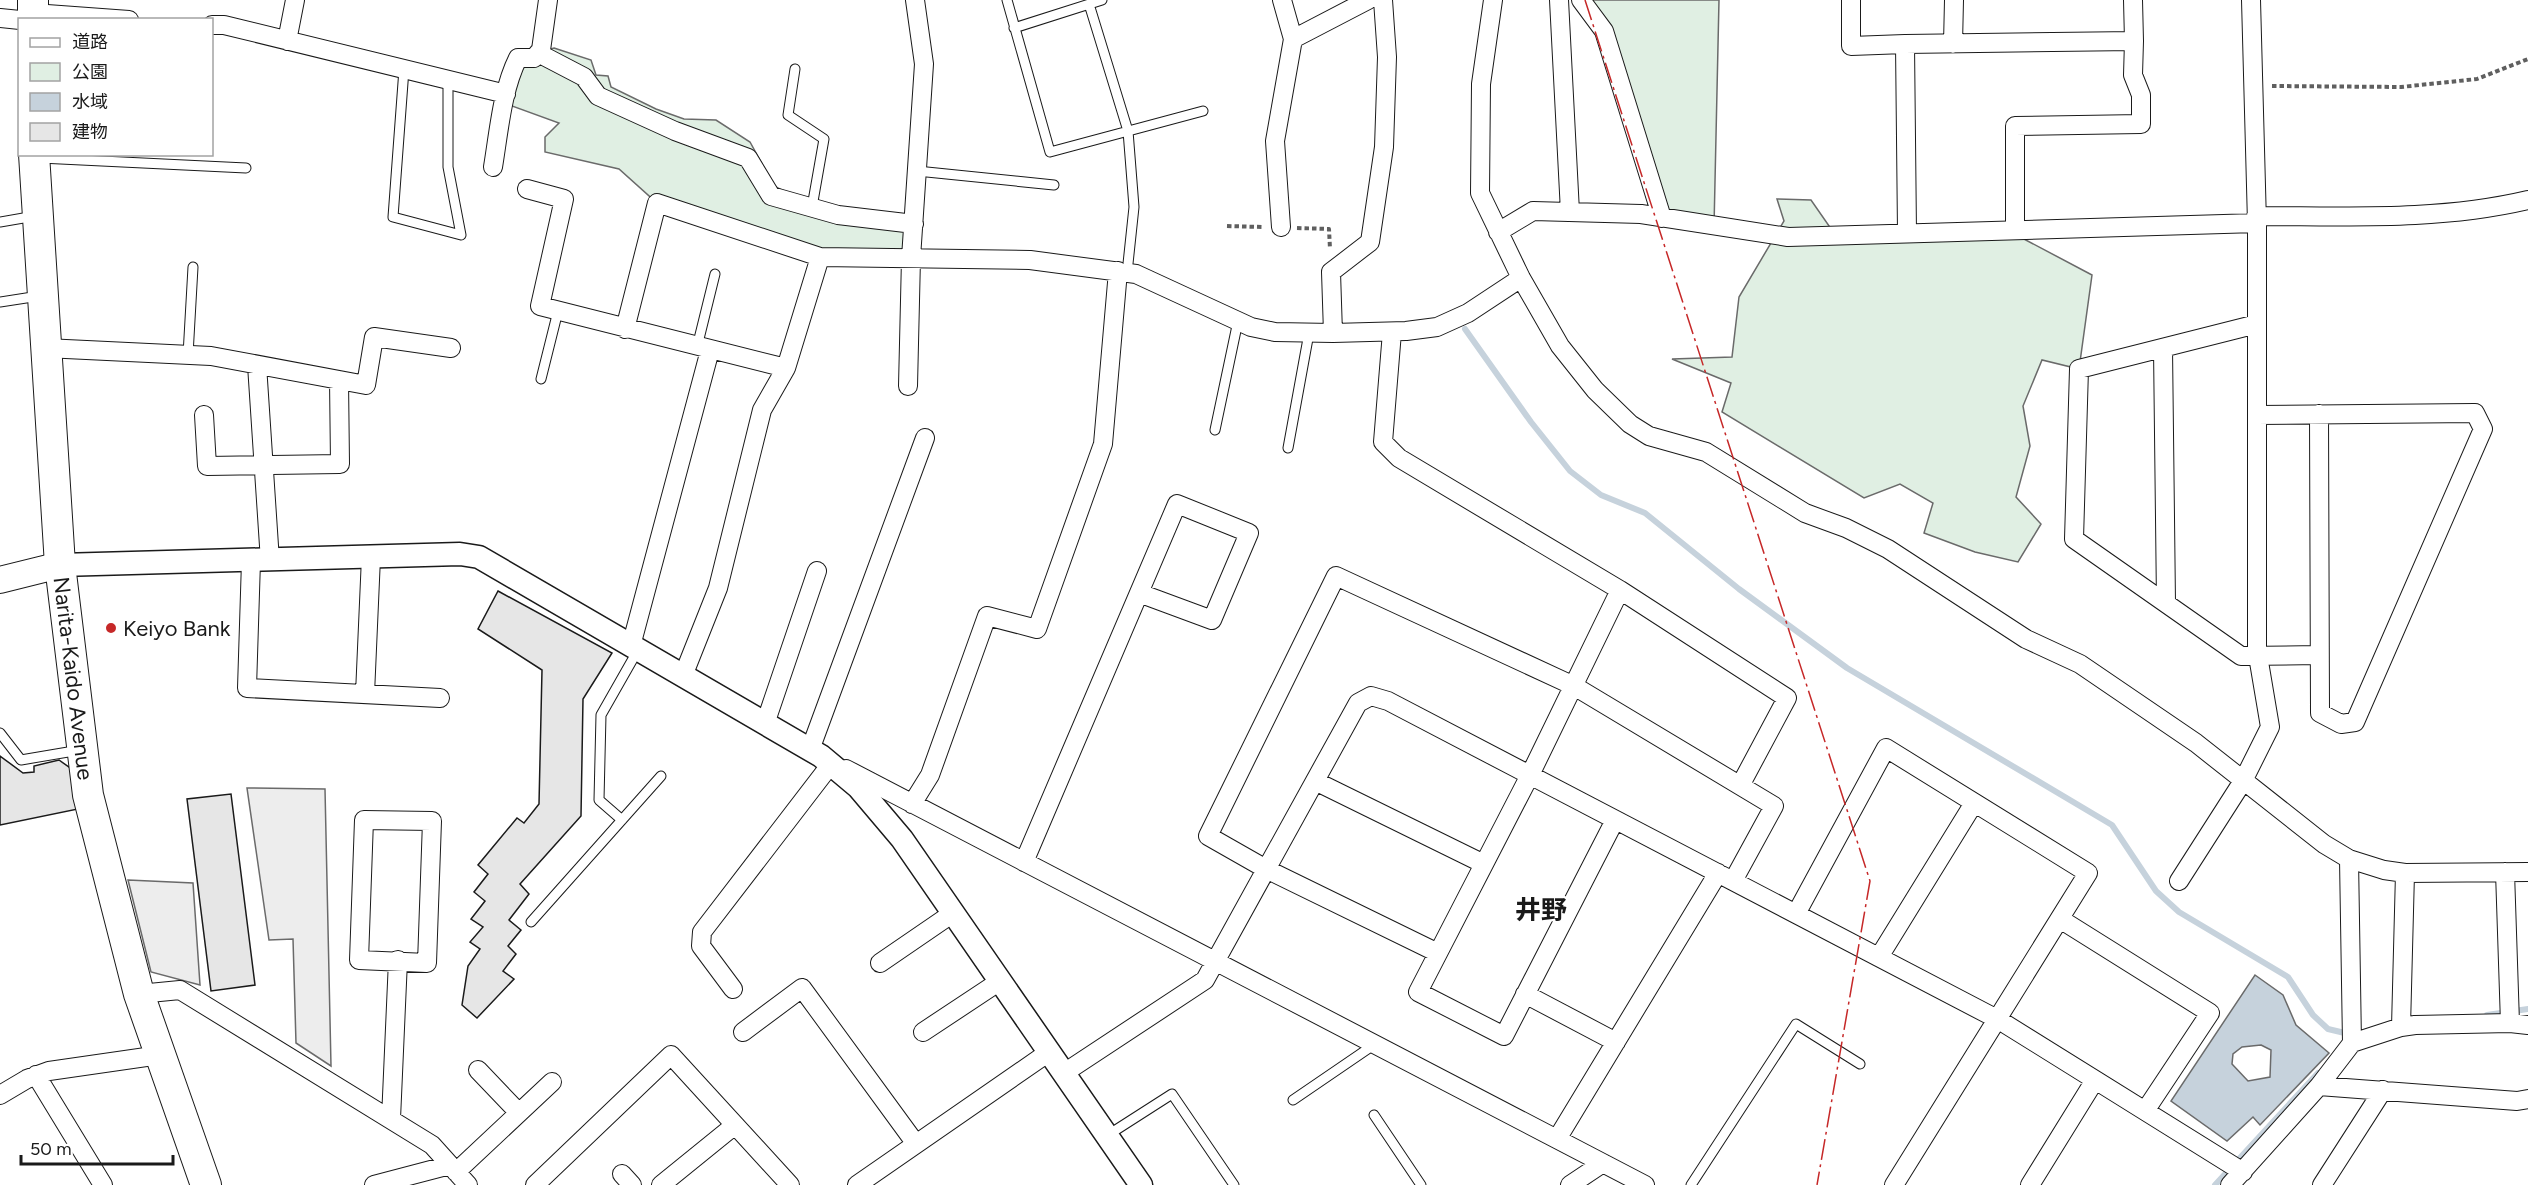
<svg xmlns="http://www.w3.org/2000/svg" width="2528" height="1185" viewBox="0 0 2528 1185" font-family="Figtree,'Noto Sans JP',sans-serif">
	<rect width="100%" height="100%" fill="#fff"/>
	<path fill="#e0efe3" stroke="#6a6a6a" stroke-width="1.5" d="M1581,0H1719L1714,227L1662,218L1604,31Z
		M554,48L591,60L596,75L608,76L611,87L656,109L684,119L716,120L750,142L774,186L821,210L914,224L911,258L820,257L657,203L619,169L545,152V137L559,123L504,103L518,58Z
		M1777,199L1811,200L1836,236L2007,230L2092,275L2079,369L2042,360L2023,406L2030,446L2016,497L2041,524L2018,562L1975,552L1924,533L1933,503L1900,484L1864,498L1722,412L1731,383L1672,359L1732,357L1739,297L1784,221Z"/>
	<path fill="#ededed" stroke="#6a6a6a" stroke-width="1.5" d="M247,788L325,789L331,1066L296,1043L293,939L269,940Z
		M128,880L193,883L200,985L151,972Z"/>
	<path fill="#c6d2dc" stroke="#6a6a6a" stroke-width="1.5" fill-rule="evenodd" d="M2255,975L2283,995L2296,1025L2329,1053L2260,1125L2253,1117L2227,1141L2171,1101ZM2261,1045L2271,1050L2270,1077L2248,1081L2232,1064L2233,1054L2242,1047Z"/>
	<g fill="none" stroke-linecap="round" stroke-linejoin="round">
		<path stroke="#c6d2dc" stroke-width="6" d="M1465,329L1531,422L1570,471L1601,495L1645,513L1739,589L1847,668L2112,825L2156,891L2179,912L2288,977L2313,1015L2328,1029L2349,1034
			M2487,1015L2528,1009
			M2215,1185L2318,1073"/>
	</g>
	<path fill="#e6e6e6" stroke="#1a1a1a" stroke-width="1.5" d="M498,591L612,653L583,699L581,816L520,884L529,894L509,920L521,930L508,946L516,954L503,971L514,979L477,1018L462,1005L468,966L480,949L470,942L483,927L471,919L485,901L474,892L488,874L478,865L517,818L524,823L539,804L542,670L478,629Z
		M0,756L23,773L34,772V766L59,760L73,770L78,809L0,825Z
		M231,794L255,985L211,991L187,799Z"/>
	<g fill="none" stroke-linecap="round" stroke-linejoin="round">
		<g stroke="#1a1a1a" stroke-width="11">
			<path id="service" d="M1007,0L1050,152L1203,111
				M1089,4L1128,131L1134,207L1127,273
				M1014,28L1102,0
				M404,69L393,217L461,235L448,167V80
				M795,69L788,115L824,139L812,207
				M40,158L246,168
				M917,171L1054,185
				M0,222L35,216
				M0,302L39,296
				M697,347L715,274
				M188,355L193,267
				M541,379L558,311
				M1215,430L1238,321
				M1288,448L1309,333
				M0,733L21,760L80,750
				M622,820L599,800L601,715L638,650
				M531,922L661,776
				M1293,1100L1375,1044
				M1374,1115L1421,1185
				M1108,1135L1172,1094L1234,1185
				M1691,1185L1796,1024L1860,1064"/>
		</g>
		<g stroke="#1a1a1a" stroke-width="20">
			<path id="minor" d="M1493,0L1481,84L1480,193L1521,278L1560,346L1595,390L1630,424L1649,436L1706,452L1805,513L1846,528L1888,549L2026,639L2080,664L2196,743L2324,844L2349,859L2384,870L2405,873L2528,872
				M1559,0L1570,212
				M1581,0L1604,31L1662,218
				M1851,0V46L1905,44L1907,233
				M2133,0L2134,41
				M33,13L129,20
				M0,18L20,20
				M212,25H224L506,94
				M1293,39L1368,0
				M287,41L295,0
				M1905,44L2134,41L2133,75L2141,95V124L2015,126V230
				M1953,44L1954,0
				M538,53L584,77L598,96L675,131L748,158L771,196L838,215L914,224
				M493,167C499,131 502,90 518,58H534L541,50L548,0
				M527,189L564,199L540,306L786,368L820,257
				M2256,216C2348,216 2439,221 2528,200
				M1281,227L1275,141L1293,39L1282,0
				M1498,232L1533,211L1641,214L1788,237L2257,223
				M2257,324L2079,369L2074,539L2241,656L2319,655
				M625,329L657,203L820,257L1030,260L1136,274L1251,327L1275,332L1333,333L1406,331L1437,327L1468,313L1521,278
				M1392,332L1383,442L1399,458L1620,590L1787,698L1741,784
				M1333,333L1331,272L1370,242L1384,147L1387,57L1383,0
				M45,348L211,356L366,385L374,337L451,348
				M2163,348L2166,603
				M257,365L270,561
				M908,386L911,258L924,64L915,0
				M204,415L207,466L340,464L339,380
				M2257,415L2475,413L2483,429L2355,722L2341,724L2320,713L2319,414
				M251,561L247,688L440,698
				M631,646L710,350
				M683,676L718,588L762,410L786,368
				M365,694L371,557
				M765,724L817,571
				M810,750L925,438
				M846,769L1645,1185
				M1315,781L1484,864
				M912,804L930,775L987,616L1037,629L1103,444L1118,271
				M364,820L432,821L427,963L359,960Z
				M1615,820L1504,1036L1418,992L1530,775L1620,590
				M2349,859L2352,1043
				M1024,862L1177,504L1249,533L1212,620L1139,593
				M2505,872L2510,1023
				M2179,881L2243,781L2270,727L2257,650V223L2251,0
				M1796,914L1886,748L2088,873L1894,1185
				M2060,919L2210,1013L2145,1111
				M1438,953L1266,869L1208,836L1336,576L1574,686L1774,806L1733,881
				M1879,957L1974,803
				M880,963L953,913
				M733,989L701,946L702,932L831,764
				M139,994L180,990L432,1145L468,1185
				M1525,994L1616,1042
				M2401,1027L2405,873
				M743,1032L802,988L916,1144
				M923,1032L1000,981
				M478,1070L519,1113
				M1064,1073L1205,980L1358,703L1371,696L1388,701L1999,1020L2243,1172
				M36,1075L103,1185
				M2319,1086L2517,1101L2528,1099
				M0,1095L27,1079L49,1071L160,1055
				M391,1119L398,960
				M1557,1139L1718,873
				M456,1172L552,1082
				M622,1174L632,1185
				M374,1185L450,1165
				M535,1185L671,1055L790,1185
				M661,1185L735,1125
				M857,1185L1049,1052
				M1570,1185L1603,1163
				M2030,1185L2095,1080
				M2230,1185L2319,1086L2352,1043L2401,1027L2415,1025L2510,1023L2528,1025
				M2322,1185L2383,1090"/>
		</g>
		<g stroke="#1a1a1a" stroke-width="25">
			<path id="tertiary" d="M60,565L460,554L479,557L821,756L858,787L902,839L1141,1185"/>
		</g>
		<g stroke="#1a1a1a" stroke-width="28">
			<path id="secondary" d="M0,580L60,565"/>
		</g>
		<g stroke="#1a1a1a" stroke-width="32">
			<g id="trunk">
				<path d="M33,0V20"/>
				<path id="s1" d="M34,154L60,565L88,795L139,994L206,1185"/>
			</g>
		</g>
		<path stroke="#5f5f5f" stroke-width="4" stroke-dasharray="4.5 3" stroke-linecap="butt" d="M2272,86L2401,87L2477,79L2528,59
			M1227,226L1262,227
			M1297,228L1329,229L1330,249"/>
		<use href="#service" stroke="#fff" stroke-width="9"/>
		<use href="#minor" stroke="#fff" stroke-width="18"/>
		<use href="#tertiary" stroke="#fff" stroke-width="22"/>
		<use href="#secondary" stroke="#fff" stroke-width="26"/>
		<use href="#trunk" stroke="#fff" stroke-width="30"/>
		<path stroke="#c62828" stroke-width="1.5" stroke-dasharray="21 4.5 3 4.5" stroke-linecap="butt" d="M1585,0L1870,881L1817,1185"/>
	</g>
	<circle fill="#c62828" stroke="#fff" stroke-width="2" cx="111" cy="628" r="6"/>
	<g text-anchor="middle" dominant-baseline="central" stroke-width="4.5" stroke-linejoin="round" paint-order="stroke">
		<g font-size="22" fill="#1a1a1a" stroke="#fff" text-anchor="start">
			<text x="123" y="628">Keiyo Bank</text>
		</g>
		<g font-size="22" fill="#1a1a1a" stroke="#fff">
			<text stroke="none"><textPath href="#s1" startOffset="526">Narita-Kaido Avenue</textPath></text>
		</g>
		<g font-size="26" font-weight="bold" fill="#1a1a1a" stroke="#fff">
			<text x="1541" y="910">井野</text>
		</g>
	</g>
	<rect x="18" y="18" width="195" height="138" fill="#ffffff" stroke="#a3a3a3" stroke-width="1.5"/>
	<rect x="30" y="38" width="30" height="9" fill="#ffffff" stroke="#a3a3a3" stroke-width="1.5"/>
	<text x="72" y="48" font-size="18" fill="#1a1a1a">道路</text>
	<rect x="30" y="63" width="30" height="18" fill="#e0efe3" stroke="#a3a3a3" stroke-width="1.5"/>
	<text x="72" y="78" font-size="18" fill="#1a1a1a">公園</text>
	<rect x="30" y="93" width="30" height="18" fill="#c6d2dc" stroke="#a3a3a3" stroke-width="1.5"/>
	<text x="72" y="108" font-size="18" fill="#1a1a1a">水域</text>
	<rect x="30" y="123" width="30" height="18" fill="#e6e6e6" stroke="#a3a3a3" stroke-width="1.5"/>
	<text x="72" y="138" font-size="18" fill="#1a1a1a">建物</text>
	<path d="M21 1155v9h152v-9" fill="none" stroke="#1a1a1a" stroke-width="3"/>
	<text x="30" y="1155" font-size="18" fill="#1a1a1a" stroke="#ffffff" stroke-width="4.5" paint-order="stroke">50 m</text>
</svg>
